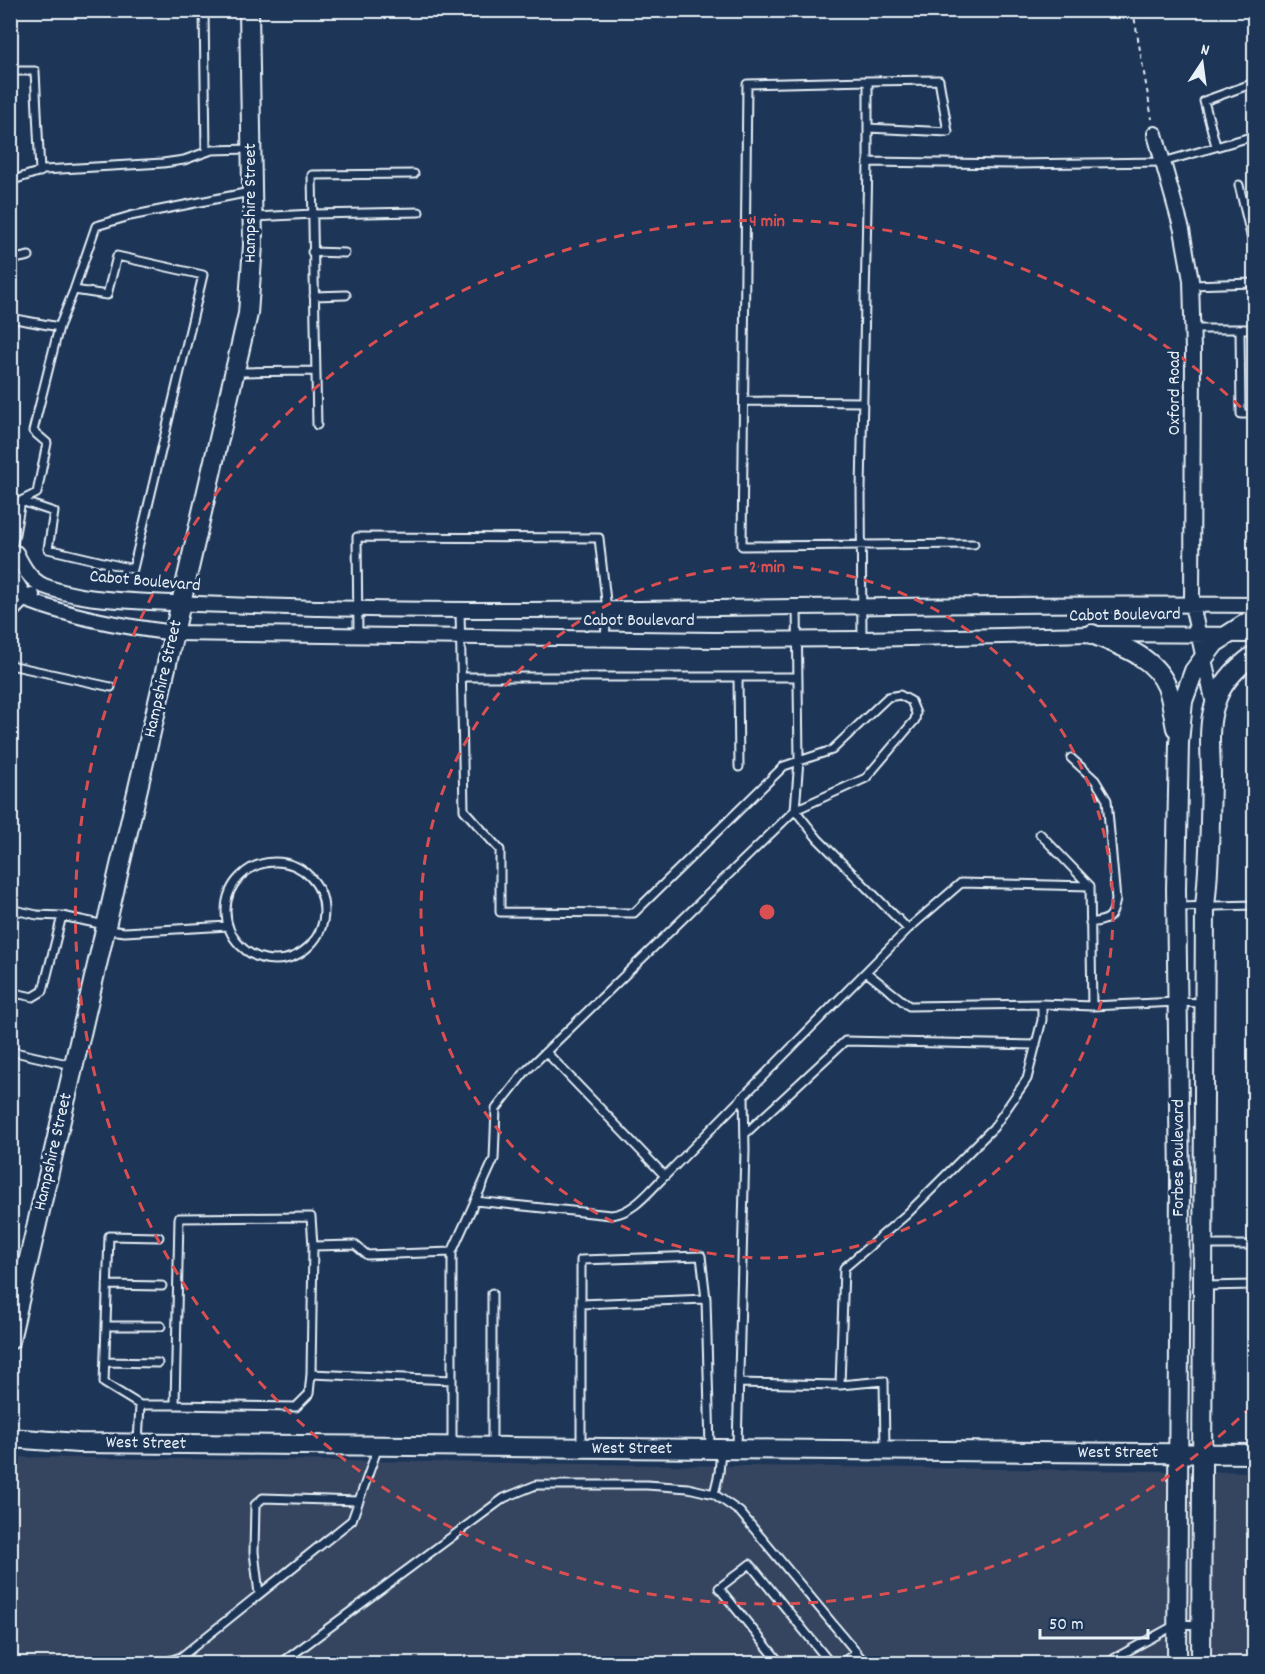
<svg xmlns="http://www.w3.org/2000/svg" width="1265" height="1674" viewBox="0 0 1265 1674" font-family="Dekko,sans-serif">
	<rect width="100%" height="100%" fill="#1d3557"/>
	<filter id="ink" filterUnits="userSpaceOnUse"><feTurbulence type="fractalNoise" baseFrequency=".0167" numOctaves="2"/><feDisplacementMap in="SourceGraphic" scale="12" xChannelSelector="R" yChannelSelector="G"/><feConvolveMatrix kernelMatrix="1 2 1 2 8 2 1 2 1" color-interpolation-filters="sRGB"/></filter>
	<g filter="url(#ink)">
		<path fill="#344460" d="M11,1457L1254,1472V1663L11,1664Z"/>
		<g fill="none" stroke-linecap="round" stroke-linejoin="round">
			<g stroke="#e8f1f8" stroke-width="11">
				<path id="service" d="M204,10L206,152
					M10,71H35L40,172
					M868,128L948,132L939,80L868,81
					M1216,146L1204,101L1254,83
					M868,162V81L747,84L742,546L974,544
					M10,181L44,170L163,163L184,160L212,150L251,149
					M1239,185L1254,248
					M255,217L313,214L419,212
					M312,252L345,253
					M10,260L29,256
					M1191,285L1254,283
					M314,296L346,295
					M10,318L59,327
					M1193,329H1254
					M1240,329L1241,414H1254
					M235,372L315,371
					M744,401L863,402
					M317,425L312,175L414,174
					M21,501L54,512L48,549L133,569L203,275L117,256L107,295L74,290
					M11,555L21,501L37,493L47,443L33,431L59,327L74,290L96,226L130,216L250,192
					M460,610L464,810L500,850V912L634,913L784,766L832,750L888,697L900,695L911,701L916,713L915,720L866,778L795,810L818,839L908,929L961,883L1090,886L1092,1006L1177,1002L1203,1003
					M10,617L27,600
					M358,635L357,537L599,538L607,610L605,639
					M862,639L861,489L868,162L1013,164L1163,162L1254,136
					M10,665L111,687
					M463,677H797
					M738,677L739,767
					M1071,758L1095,780L1107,800L1116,900C1112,920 1108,920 1090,923
					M1040,834L1090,886
					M226 911a49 49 0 1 1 98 0a49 49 0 1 1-98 0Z
					M1179,907L1254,905
					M10,909L37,915L62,916
					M108,930L125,932L228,926
					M866,972L909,1006L1042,1004L1092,1006
					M10,992L33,997L43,991L62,916L105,925
					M10,1051L72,1065
					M546,1052L665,1176L908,929
					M745,1134L845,1041L1036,1045
					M475,1201L611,1215C634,1213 649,1191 665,1176
					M1204,1245H1254
					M452,1252L494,1159L496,1109L525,1072L795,810L799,760L797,607
					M107,1285L162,1286
					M1204,1286L1254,1285
					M492,1293V1446
					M581,1304V1260L701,1256L706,1299
					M106,1326H161
					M105,1362L158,1363
					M311,1374L313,1246
					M739,1383L840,1385L844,1268L907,1214L994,1127L1027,1079L1042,1020V1004
					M840,1385L884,1381L885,1449
					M140,1405L104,1383L109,1236L159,1237
					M175,1405L296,1407L309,1394L311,1374L452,1380
					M138,1443L140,1405H175L179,1218L311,1217L313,1246L355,1245L367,1255L452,1252V1445
					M581,1446V1304L706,1299L710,1448
					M737,1447L745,1150L744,1096
					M721,1450L719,1473L714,1494L740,1512L866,1664
					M259,1594L254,1552L255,1505L263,1498L359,1501
					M160,1664L181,1657L352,1520L378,1447
					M280,1664L504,1498L536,1485H647L688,1488L714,1494
					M781,1664L719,1588L750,1564L831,1664
					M841,1664L856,1652
					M1109,1664L1115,1658L1177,1624L1201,1625"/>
			</g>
			<g stroke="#e8f1f8" stroke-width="18">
				<path id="minor" d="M1155,134L1182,230L1191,280L1193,351L1192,605L1214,704
					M10,557L16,553C23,567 30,580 44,586C77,599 116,600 150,602C207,605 264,606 320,608C478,612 636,609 794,607C947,605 1101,604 1254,605
					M10,573L27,600L32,595
					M27,600C74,618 125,627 175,633L714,640L862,639L1092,634L1254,635"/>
			</g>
			<g stroke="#e8f1f8" stroke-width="22">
				<path id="tertiary" d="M1092,634C1121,646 1154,656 1167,687C1172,699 1173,715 1176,728
					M10,1340L248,314L253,245L249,10
					M10,1438L78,1443L1254,1454
					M1177,1664L1180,1180L1176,889L1179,743L1183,701L1194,671L1215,643L1254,618
					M1201,1664L1205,906C1210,863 1210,820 1211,777C1211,754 1207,726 1215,704C1221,683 1237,667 1254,655"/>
			</g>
			<path stroke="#e8f1f8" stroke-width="2" stroke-dasharray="4.5 4.5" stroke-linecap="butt" d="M1133,10L1152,119"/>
			<use href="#service" stroke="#1d3557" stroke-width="7"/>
			<use href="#minor" stroke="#1d3557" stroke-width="14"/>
			<use href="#tertiary" stroke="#1d3557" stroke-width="18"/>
		</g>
	</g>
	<g fill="none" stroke="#da5052" stroke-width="3" stroke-dasharray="10 8">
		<circle cx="767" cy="912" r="346"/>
		<path d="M1252 1406A692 692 0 1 1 1252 418"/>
	</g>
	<g text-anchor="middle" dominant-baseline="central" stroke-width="6" stroke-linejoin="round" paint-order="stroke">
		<g font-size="18" fill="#e8f1f8" stroke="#1d3557">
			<text transform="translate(251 203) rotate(-90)">Hampshire Street</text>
			<text transform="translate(1175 393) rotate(-90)">Oxford Road</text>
			<text transform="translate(145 582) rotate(5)">Cabot Boulevard</text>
			<text transform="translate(1125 616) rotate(-1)">Cabot Boulevard</text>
			<text x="639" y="621">Cabot Boulevard</text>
			<text transform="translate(164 679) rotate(-77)">Hampshire Street</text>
			<text transform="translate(54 1152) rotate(-77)">Hampshire Street</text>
			<text transform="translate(1179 1158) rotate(-90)">Forbes Boulevard</text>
			<text transform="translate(146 1444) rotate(1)">West Street</text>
			<text x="632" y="1449">West Street</text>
			<text x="1118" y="1453">West Street</text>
		</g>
	</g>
	<circle cx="767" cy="912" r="9" fill="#da5052" stroke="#1d3557" stroke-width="3"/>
	<g font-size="18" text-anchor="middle" font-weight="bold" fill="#da5052" stroke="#1d3557" stroke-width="6" stroke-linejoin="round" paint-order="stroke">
		<text x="767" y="226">4 min</text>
		<text x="767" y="572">2 min</text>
	</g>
	<rect width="1265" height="1674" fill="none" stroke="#1d3557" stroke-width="36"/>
	<rect x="18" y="18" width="1229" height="1638" fill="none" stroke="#e8f1f8" stroke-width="2" filter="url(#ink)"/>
	<g transform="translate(1202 63) rotate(13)" stroke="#1d3557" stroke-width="4.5" paint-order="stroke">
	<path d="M0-4.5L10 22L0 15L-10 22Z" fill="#e8f1f8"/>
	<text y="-9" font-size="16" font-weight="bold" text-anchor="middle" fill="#e8f1f8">N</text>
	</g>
	<path d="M1040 1629v9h108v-9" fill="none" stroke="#e8f1f8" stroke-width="3"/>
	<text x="1049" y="1629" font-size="18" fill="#e8f1f8" stroke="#1d3557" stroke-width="4.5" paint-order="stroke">50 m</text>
</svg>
